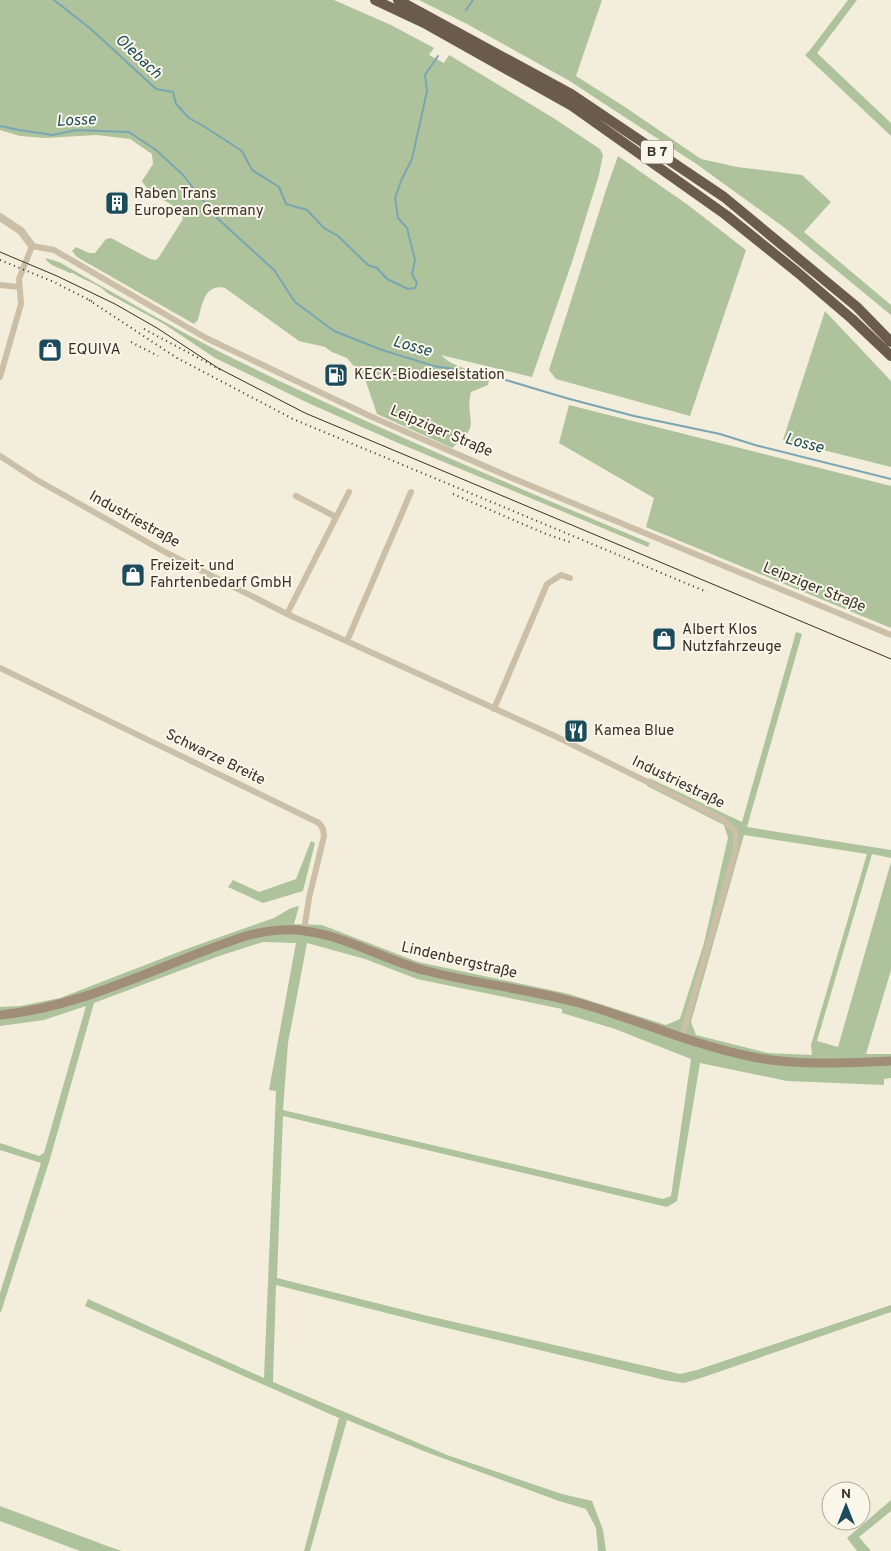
<svg xmlns="http://www.w3.org/2000/svg" width="891" height="1551" viewBox="0 0 891 1551" font-family="Overpass,sans-serif">
	<rect width="100%" height="100%" fill="#f3eddc"/>
	<path fill="#aec39b" fill-rule="evenodd" d="M0,0H334L391,25L434,48L429,55L444,63L449,55L555,119L600,149L603,155L599,175L572,262L532,377L441,355C453,368 474,369 489,379L488,385L471,392C464,423 484,423 452,448L377,414L365,379L347,358L332,352L325,347L299,341L225,288C204,283 202,306 198,320L194,324L77,257L72,251L76,247L89,253H95L106,239L111,238L150,259L156,260L159,257L183,219C179,202 151,199 142,181L153,164L152,154L130,139L97,135L45,138L20,136L0,130Z
		M419,0H602L576,76L625,107L701,159L737,167L802,175L831,202L804,232L891,305V315L785,228L695,163L568,80L467,24Z
		M848,0H857L817,53L891,123V136L805,55L810,50Z
		M618,156L688,205L746,250L690,416L556,379L549,370L606,190Z
		M45,258L59,262C114,293 168,325 224,354C364,423 506,483 650,543L648,547L398,443L306,402L215,358L164,324L107,293C98,283 84,281 73,273H70C62,269 49,266 45,258Z
		M825,311L891,381V467L783,440Z
		M569,405L891,486V628L646,527L654,498L559,443Z
		M796,632L802,634L747,827L891,850V858L872,854L817,1041L838,1047L891,862V970L866,1054H891V1078L884,1079V1085L787,1081L700,1063L677,1201L667,1207L283,1116L277,1278L424,1315L680,1374L697,1370L891,1305V1312L704,1377L684,1383L665,1380L430,1324L276,1285L273,1382L447,1455L562,1494L592,1501L603,1530L606,1551H598L596,1528L586,1509L559,1501L426,1452L347,1420L310,1551H304L339,1418L85,1306L88,1299L264,1378L276,1091L269,1090L296,943L263,942L219,956L94,1003L50,1159L1,1312H0V1293L41,1163L0,1150V1143L39,1156L44,1153L86,1006L44,1020L0,1026V1007L20,1006L60,998L189,948L274,918L291,908L299,906L294,924L322,925L418,962L569,994L666,1025L680,1019L704,943L728,838L724,825L647,786L649,778L742,822ZM744,835L867,854L811,1045L812,1055L768,1053L696,1035L691,1022ZM307,943L365,959L417,979L562,1009V1013L615,1029L691,1059L671,1196L663,1199L283,1110L288,1043Z
		M311,841L315,843L303,891L263,903L228,887L233,880L259,892L296,879Z
		M891,1500V1511L859,1537L871,1551H857L847,1538Z
		M0,1506L110,1547L122,1551H80L0,1521Z"/>
	<g fill="none" stroke-linecap="round" stroke-linejoin="round">
		<path stroke="#7aa5b2" stroke-width="2" d="M54,0L92,30L156,89L173,92L176,104L189,118L205,127L242,151L252,170L279,187L286,204L307,210L324,228L338,236L368,265L377,268L387,279L408,289L415,288L417,283L412,274L415,260L407,228L398,218L395,198L401,181L412,159L427,91L425,75L438,56
			M466,10L473,0
			M0,126L19,130L53,135L76,130L129,132L156,150L183,175L216,217L274,270L295,302L334,331L382,350L434,366L486,374L566,398L634,416L720,434L755,445L891,479"/>
		<path stroke="#ccbfa7" stroke-width="6" d="M0,285L19,287
			M0,377L21,304L19,279L32,246L54,250L206,338L372,417L512,478L891,635
			M0,456L37,480L165,552L287,614L557,737L722,819L735,831L736,848L682,1037
			M296,496L336,517
			M287,614L349,492
			M347,641L411,492
			M0,668L319,823L323,829L324,836L309,898L304,930
			M494,709L547,584L561,575L570,578"/>
		<path stroke="#ccbfa7" stroke-width="8" d="M0,217L21,231L32,246"/>
		<path stroke="#a08e78" stroke-width="9" d="M0,1015C86,1007 167,961 249,935C267,931 287,928 305,931C347,936 386,961 427,971C477,984 529,989 579,1003C636,1019 690,1044 748,1056C795,1066 843,1063 891,1061"/>
		<path stroke="#6a5b4c" stroke-width="10" d="M375,0L424,23L572,106L726,215L797,272L852,319L891,356
			M398,0L571,94L724,197L857,307L891,342"/>
		<path stroke="#383028" stroke-width="1" d="M0,252L57,276L115,304L157,328L218,368L305,413L891,659"/>
		<path stroke="#383028" stroke-width="2" stroke-dasharray="1 4" stroke-linecap="butt" d="M0,260L54,282L95,303
			M89,300L177,358L293,419L707,592
			M144,329L223,371
			M131,342L158,356
			M453,494L546,534L573,543"/>
	</g>
	<defs>
		<g id="building-square" transform="scale(1.25)"><rect x="-9" y="-9" width="18" height="18" rx="4" fill="#1c4c5c" stroke="#faf6e9"/><path d="M-4-6H4V6H1V3H-1V6H-4ZM-2.5-4.3h1.7v1.8h-1.7ZM.8-4.3h1.7v1.8H.8ZM-2.5-1h1.7V.8h-1.7ZM.8-1h1.7V.8H.8Z" fill="#fff"/></g>
		<g id="shop-square" transform="scale(1.25)"><rect x="-9" y="-9" width="18" height="18" rx="4" fill="#1c4c5c" stroke="#faf6e9"/><path d="M-5-2.5h2.3a2.7 3.5 0 0 1 5.4 0H5L5.5 6h-11ZM-1.5-2.5h3a1.5 2.3 0 0 0-3 0Z" fill="#fff"/></g>
		<g id="fuel-square" transform="scale(1.25)"><rect x="-9" y="-9" width="18" height="18" rx="4" fill="#1c4c5c" stroke="#faf6e9"/><path d="M-5.5-6h7V0h2V4h1.3V-2.5L3-4.5l.8-.8L6-3V5H2.5V1h-1V6h-7ZM-4.2-4.7v3.2H.2V-4.7Z" fill="#fff"/></g>
		<g id="restaurant-square" transform="scale(1.25)"><rect x="-9" y="-9" width="18" height="18" rx="4" fill="#1c4c5c" stroke="#faf6e9"/><path d="M-5-6h1v4h1v-4h1v4h1v-4h1v5L-1.5 .5V6h-2V.5L-5-1ZM5-6V6H3V1.5H1.5Q1.5-4 5-6Z" fill="#fff"/></g>
	</defs>
	<g fill-rule="evenodd">
		<use href="#building-square" x="117" y="203"/>
		<use href="#shop-square" x="50" y="350"/>
		<use href="#fuel-square" x="336" y="375"/>
		<use href="#shop-square" x="133" y="575"/>
		<use href="#shop-square" x="664" y="639"/>
		<use href="#restaurant-square" x="576" y="731"/>
	</g>
	<g text-anchor="middle" dominant-baseline="central" stroke-width="4" stroke-linejoin="round" paint-order="stroke">
		<rect fill="#faf6e9" stroke="#726b62" stroke-width="1" x="641" y="140.5" width="32" height="23" rx="4"/>
		<g font-size="14" font-weight="bold" fill="#383028">
			<text x="657" y="152">B 7</text>
		</g>
		<g font-size="15" fill="#383028" stroke="#faf6e9" text-anchor="start">
			<text x="134" y="194">Raben Trans<tspan x="134" dy="17">European Germany</tspan></text>
			<text x="68" y="350">EQUIVA</text>
			<text x="354" y="375">KECK-Biodieselstation</text>
			<text x="150" y="566">Freizeit- und<tspan x="150" dy="17">Fahrtenbedarf GmbH</tspan></text>
			<text x="682" y="630">Albert Klos<tspan x="682" dy="17">Nutzfahrzeuge</tspan></text>
			<text x="594" y="731">Kamea Blue</text>
		</g>
		<g font-size="15" fill="#383028" stroke="#faf6e9">
			<text transform="translate(441 432) rotate(23)">Leipziger Straße</text>
			<text transform="translate(134 520) rotate(29)">Industriestraße</text>
			<text transform="translate(814 588) rotate(22)">Leipziger Straße</text>
			<text transform="translate(215 758) rotate(26)">Schwarze Breite</text>
			<text transform="translate(678 783) rotate(26)">Industriestraße</text>
			<text transform="translate(459 961) rotate(13)">Lindenbergstraße</text>
		</g>
		<g font-size="16" font-style="italic" fill="#1c4c5c" stroke="#faf6e9">
			<text transform="translate(138 57) rotate(43)">Olebach</text>
			<text transform="translate(76 121) rotate(-3)">Losse</text>
			<text transform="translate(412 347) rotate(16)">Losse</text>
			<text transform="translate(804 444) rotate(15)">Losse</text>
		</g>
	</g>
	<g transform="translate(846 1506)"><circle r="24" fill="#faf6e9" stroke="#aca79c"/>
	<path d="M0-4L9 19L0 12L-9 19Z" fill="#1c4c5c"/>
	<text y="-8" font-size="14" font-weight="bold" text-anchor="middle" fill="#383028">N</text>
	</g>
</svg>
